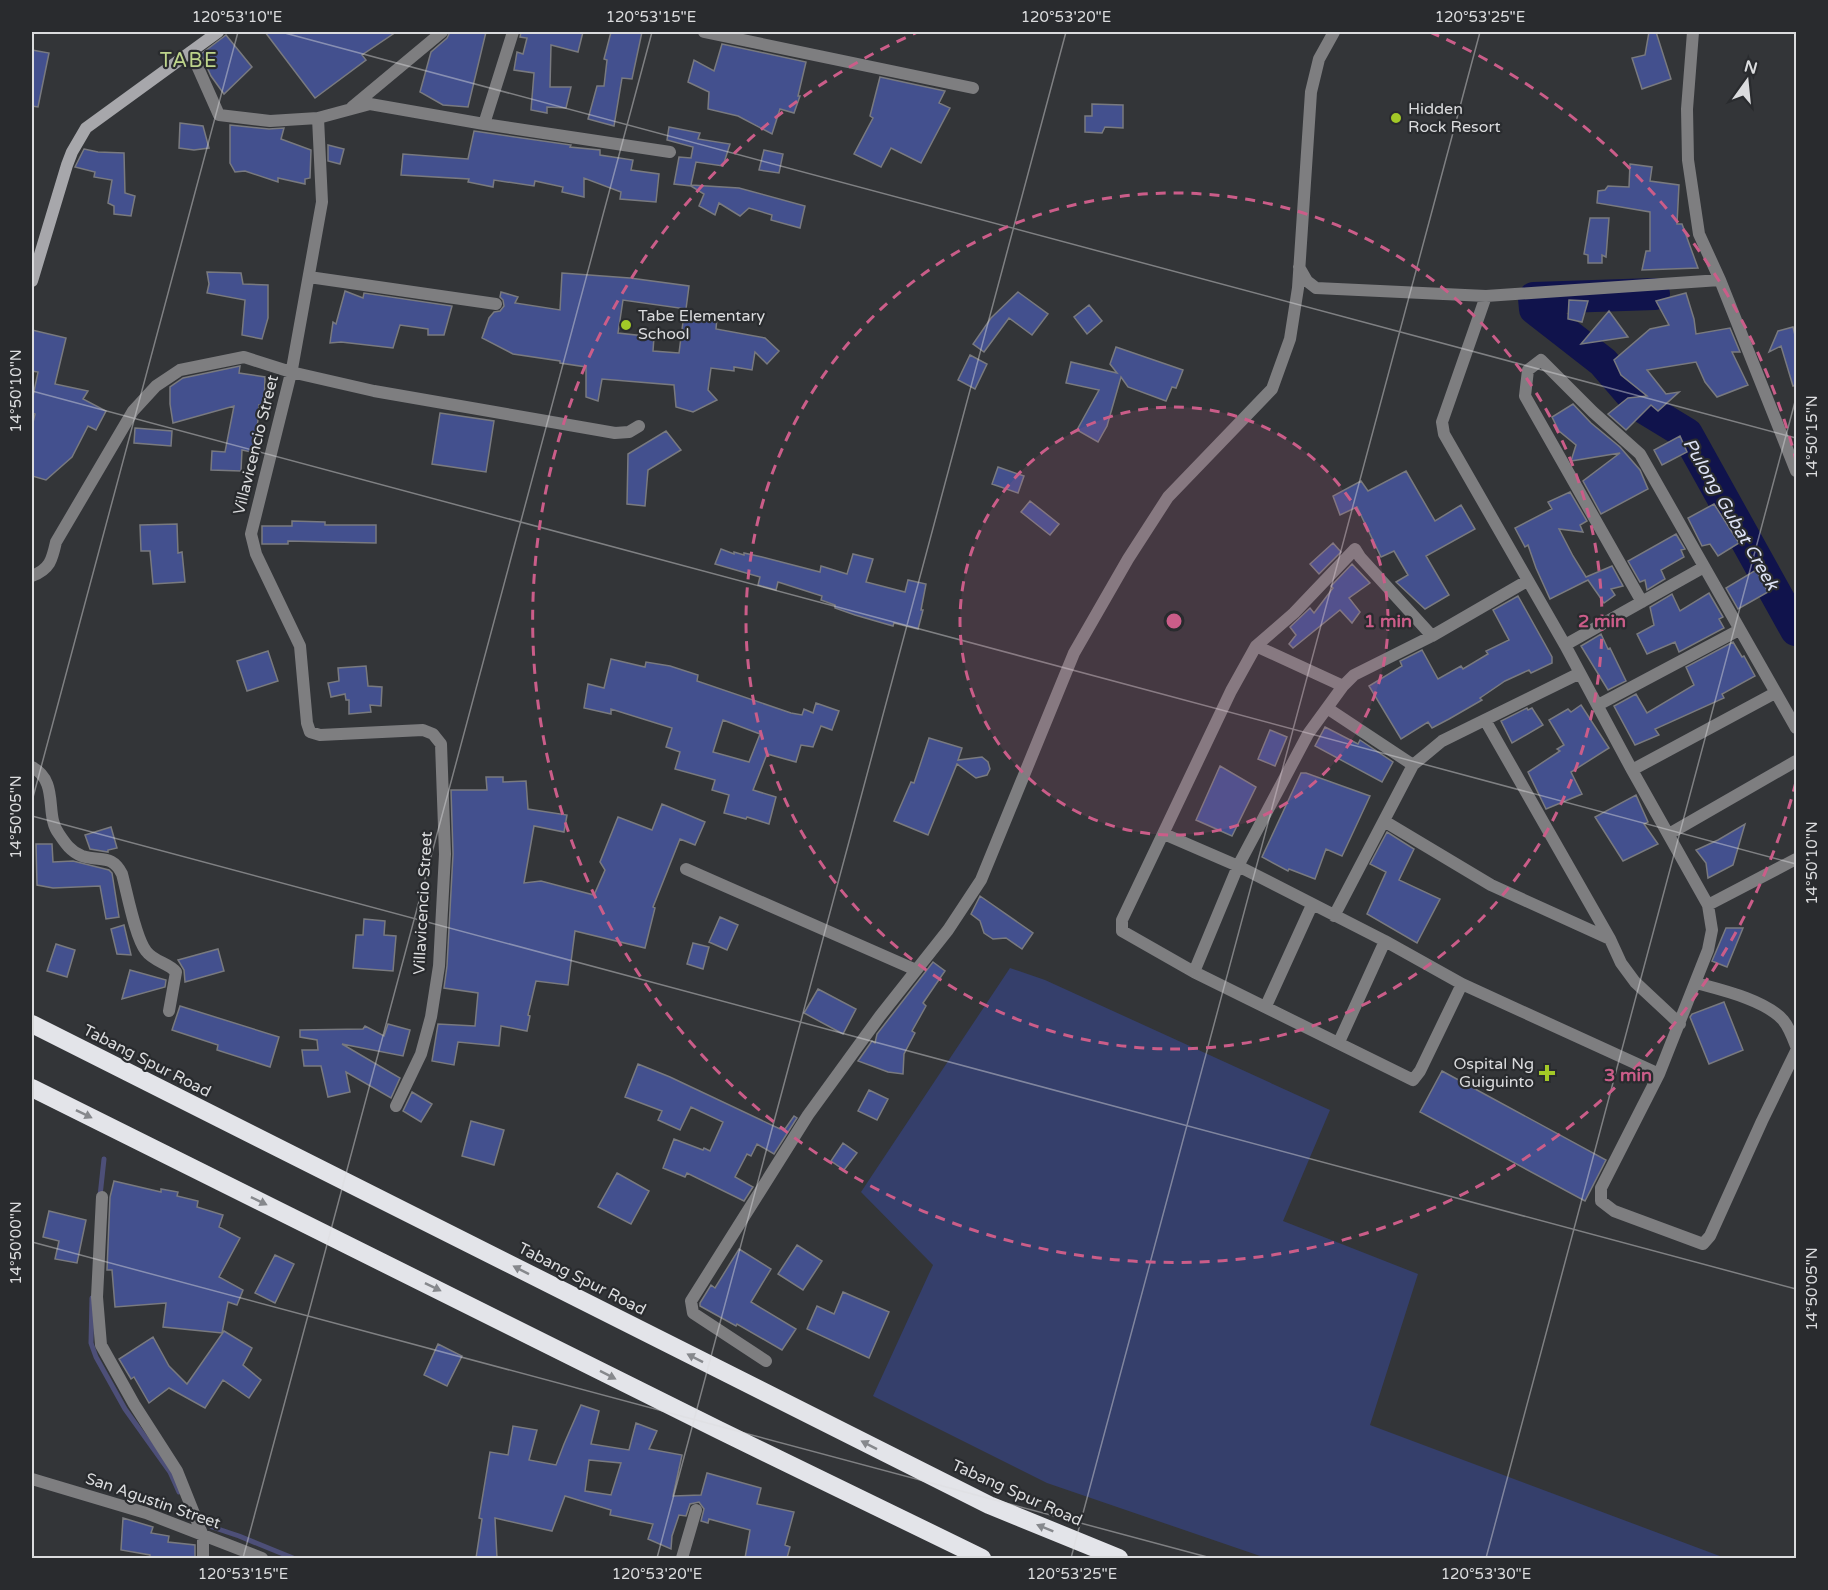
<svg xmlns="http://www.w3.org/2000/svg" width="1828" height="1590" viewBox="0 0 1828 1590" font-family="'Varela Round',sans-serif">
	<rect width="100%" height="100%" fill="#333538"/>
	<path fill="#353f6b" d="M1010,968L1045,980L1330,1110L1283,1221L1418,1274L1370,1425L1725,1558H1266L1047,1483L873,1396L933,1265L861,1192Z"/>
	<g fill="none" stroke-linecap="round" stroke-linejoin="round">
		<path stroke="#4d4f78" stroke-width="5" d="M100,1196L104,1159
			M92,1298L91,1343L96,1357L125,1409L170,1472L179,1492
			M212,1527L239,1536L293,1558"/>
		<path stroke="#10134c" stroke-width="32" d="M1654,294L1534,298L1535,309L1603,362L1641,406L1687,434L1796,630"/>
	</g>
	<path fill="#43508e" stroke="#797a7f" stroke-width="1.5" fill-rule="evenodd" d="M265,32H396L362,55L366,60L315,98Z
		M450,32H486L468,107L443,105L420,92L431,52L447,38Z
		M521,32H583L578,52L551,45L550,87H571L566,108L547,107V113L531,110L534,73L514,70L517,52L523,54L527,38L520,37Z
		M611,32H642L632,79L622,78L614,126L588,119L597,86H604L607,60L604,59Z
		M1649,32H1656L1671,79L1642,89L1632,58L1645,55Z
		M226,35L252,67L224,94L211,76L201,54Z
		M722,44L806,62L798,96H800L794,113L780,109L772,134L738,116L708,109L709,92L688,82L694,60L714,71Z
		M32,50L49,53L38,107L32,106Z
		M880,77L945,91L939,103L950,108L921,163L891,148L881,167L854,154L873,118L870,116Z
		M1092,104L1123,105V128L1105,127L1102,133L1085,132V116H1092Z
		M180,123L203,126L209,148L194,150L179,148Z
		M230,125L269,129L284,128L281,139L311,150L310,178L305,179V184L278,178V182L245,171L235,172L230,163Z
		M669,127L700,133L698,139L730,144L723,166L696,162L691,185L739,188L805,206L800,228L771,220L772,215L749,208L740,216L719,203L715,215L699,206L704,194L691,186L674,184L679,157L691,158L693,147L667,140Z
		M474,131L571,145L570,147L600,150V155L633,160L631,170L659,174L656,202L620,199L621,192L584,178V197L562,192L563,187L535,181L534,186L494,180L493,187L468,182L469,179L401,175L403,154L468,159Z
		M328,145L344,149L340,164L328,161Z
		M84,149L98,152L124,153L125,193L135,196L131,216L114,214V206L108,203L112,180L94,177L95,172L75,167Z
		M764,150L783,154L779,173L759,170Z
		M1630,164L1652,167L1650,181L1679,185L1677,224H1682L1698,268L1642,270L1646,251H1650V212L1597,203L1598,191L1605,190L1608,186L1629,187Z
		M1590,218H1609L1606,257L1602,255V263H1588V255L1584,254Z
		M207,272L241,273L243,284L268,285V318L262,339L242,335L245,300L207,293L209,284Z
		M562,273L630,278L689,286L686,309L623,300L618,333L654,337L653,351L679,353L684,314L717,318L716,329L765,338L779,351L767,364L755,352L752,370L734,367V371L711,368L708,390L717,400L693,412L676,407L674,385L602,379L598,401L586,397V367L560,363V361L513,354L482,338L489,318L494,312L500,311L504,306L503,300L500,297L501,292L518,297L515,303L560,310Z
		M345,291L363,298L364,293L452,306L444,335H428V329L400,325L393,348L341,342L330,343L333,322L336,324Z
		M1018,292L1048,314L1032,335L1009,318L984,352L973,344L991,318Z
		M1686,293L1694,319L1696,334L1730,328L1740,352H1732L1748,385L1717,397L1705,382L1696,362L1647,370L1666,394L1679,392L1658,411L1651,405L1626,430L1608,414L1628,398L1647,396L1621,375L1614,360L1650,329L1669,325L1656,301Z
		M1569,300L1588,301L1582,322L1568,319Z
		M1089,305L1102,321L1087,334L1074,317Z
		M1609,311L1628,337L1581,344Z
		M1793,327L1797,344V385L1793,386L1781,346L1769,352L1778,331Z
		M32,330L66,338L55,384L88,391L83,399L106,411L96,430L88,426L72,457L46,480L32,476V427L35,414L32,413V401L38,372L32,371Z
		M1116,347L1183,370L1176,388L1172,387L1166,401L1128,387L1121,377L1107,426L1098,442L1077,430L1099,390L1066,383L1071,362L1117,373L1110,364Z
		M970,355L987,364L975,389L958,380Z
		M240,366L239,373L265,377L264,406L259,405L256,445L251,452L242,450L241,471L211,470L212,451L225,452L234,406L173,423L170,404V387L183,378Z
		M1573,404L1591,423L1620,447L1640,470L1648,489L1601,514L1583,481L1620,453L1571,461L1576,445L1559,431L1552,417Z
		M440,413L494,421L486,472L432,464Z
		M135,428L172,431L171,446L134,443Z
		M666,431L681,450L648,470L645,506L627,504L628,454Z
		M1680,436L1687,452L1662,465L1654,450Z
		M998,467L1024,476L1018,493L992,484Z
		M1406,471L1435,521L1461,505L1475,529L1426,556L1449,595L1425,609L1396,582L1408,575L1394,551L1381,557L1357,507L1340,515L1333,496L1361,481L1368,491Z
		M1570,492L1587,521L1580,525L1583,532L1559,529L1573,556L1586,577L1612,566L1623,586L1611,589L1615,595L1604,603L1588,580L1550,599L1536,568L1528,545L1525,547L1515,528L1552,509L1548,502Z
		M1030,501L1059,524L1050,535L1021,512Z
		M1714,504L1739,543L1718,556L1710,544L1702,546L1688,518Z
		M292,521L325,522V525H376V543L288,541V544H262V526H292Z
		M177,524L178,553L182,552L185,582L153,584L150,551H141L140,525Z
		M1676,534L1685,549L1681,550L1684,557L1661,570L1665,579L1647,590L1645,580L1640,582L1628,561Z
		M1333,543L1341,552L1319,574L1310,564Z
		M721,549L734,554V552L744,555V553L762,557L820,572L821,566L847,574L853,554L873,559L866,582L905,592L908,580L926,584L921,610H923L918,629L894,623L893,626L855,615L835,608V605L821,600L822,596L778,582L776,590L758,585L760,577L715,564Z
		M1352,564L1370,583L1349,598L1360,612L1352,623L1340,610L1293,648L1289,644L1296,635L1290,627L1310,608L1314,613L1333,588L1331,586Z
		M1756,570L1768,592L1738,609L1726,588Z
		M1709,593L1723,617L1719,619L1724,628L1679,652L1675,642L1647,654L1637,634L1654,625L1650,607L1672,594L1680,611Z
		M1518,596L1552,657V663L1531,673L1529,670L1505,681L1480,698L1482,700L1449,719L1432,728L1428,722L1401,739L1369,686L1402,666L1400,661L1422,650L1438,679L1461,666L1463,669L1488,654L1486,651L1509,640L1493,610Z
		M1601,634L1608,649L1610,648L1626,681L1608,690L1581,646Z
		M1733,642L1742,657L1744,656L1755,676L1722,694L1724,698L1655,729L1659,735L1635,745L1614,706L1636,694L1647,713L1694,685L1686,667Z
		M268,651L278,681L247,691L237,661Z
		M611,659L645,667L646,662L670,666L698,675L697,681L791,713L802,715L804,709L813,713L816,703L839,711L832,730L821,726L813,747L801,745L796,762L767,754L753,790L776,797L769,824L747,817L746,819L724,813L729,795L712,790L715,780L675,769L680,752L666,747L672,728L611,709V714L584,708L588,684L604,688ZM723,720L760,734L749,762L713,752Z
		M366,666L368,686L382,687L381,706L370,705L371,712L349,714V700H346L345,694L331,697L328,683L339,681L338,668Z
		M1581,705L1609,748L1571,772L1582,794L1546,809L1528,772L1560,751L1557,749L1564,745L1549,720L1568,709L1571,712Z
		M1527,708L1528,710L1532,708L1543,725L1512,743L1501,721Z
		M1325,727L1358,744L1360,740L1393,762L1382,782L1315,746Z
		M1270,730L1287,737L1275,766L1258,759Z
		M929,738L962,748L958,760L982,757L988,762L990,769L987,775L976,778L957,764L928,835L894,821L911,782L914,783Z
		M1220,766L1256,787L1232,836L1196,820Z
		M1301,773H1306L1370,796L1342,856L1326,849L1315,879L1289,869L1288,871L1262,857Z
		M486,777H503V782L526,781L528,809L567,815L564,832L534,826L524,883L541,881L594,895L605,870L600,862L618,817L652,830L662,804L705,822L695,845L680,839L653,907L655,908L645,948L575,931L568,985L536,981L528,1015L530,1016L527,1031L501,1026L499,1046L458,1042L454,1065L432,1061L438,1024L475,1026L478,993L444,988L447,966L453,854L451,790H487Z
		M1636,795L1648,822L1644,824L1658,844L1623,861L1595,817Z
		M1745,824L1733,865L1708,878L1706,863L1696,850L1718,840Z
		M111,827L117,848L108,850V852L90,849L85,835Z
		M1387,832L1414,849L1399,880L1440,899L1417,943L1367,914L1386,872L1370,864Z
		M36,844H52L53,862L73,861L109,870L112,873L119,917L106,919L100,886L53,888L37,885Z
		M980,896L1033,933L1022,949L1006,938L993,939L984,933L980,921L971,914Z
		M720,917L738,925L727,950L709,942Z
		M364,919L385,921L384,935L396,936L393,971L353,968L356,935H363Z
		M124,925L131,955L117,954L111,929Z
		M1726,928H1743L1727,967L1712,961Z
		M693,943L709,947L703,969L687,964Z
		M56,944L75,950L67,977L47,971Z
		M218,949L224,971L185,982L184,970L178,960Z
		M933,962L945,971L923,1003L926,1006L912,1031L915,1033L904,1054L903,1074L888,1072L858,1061L872,1041L875,1043L877,1034Z
		M130,970L166,980L165,987L122,999Z
		M818,989L856,1009L843,1034L804,1013Z
		M1724,1002L1743,1050L1709,1064L1690,1017L1692,1014Z
		M180,1006L279,1037L270,1067L217,1050L218,1045L172,1030Z
		M388,1024L410,1030L403,1056L342,1044L400,1078L391,1098L346,1072L350,1092L328,1097L321,1066H304L302,1050H318L317,1040L300,1037V1030L363,1029L365,1026L384,1036Z
		M638,1064L670,1077L780,1129L781,1127L785,1129L794,1116L797,1118L774,1154L757,1144L751,1156L747,1154L735,1177L753,1187L744,1201L687,1173L685,1177L663,1168L674,1139L703,1150L704,1148L710,1151L723,1122L691,1107L680,1130L658,1120L662,1111L625,1097Z
		M1442,1071L1606,1160L1585,1201L1420,1112Z
		M869,1090L888,1099L877,1120L858,1111Z
		M412,1092L432,1104L421,1122L403,1111Z
		M471,1121L504,1130L494,1165L462,1156Z
		M843,1143L857,1153L844,1170L831,1161Z
		M617,1173L649,1191L631,1224L598,1207Z
		M114,1181L161,1192V1189L178,1192L177,1196L198,1201L197,1207L223,1215L219,1227L240,1238L219,1277L243,1290L237,1305L228,1302L222,1333L163,1327L166,1303L115,1307L112,1270H107L110,1197Z
		M49,1211L86,1220L77,1263L55,1259L59,1241L43,1237Z
		M797,1245L822,1261L803,1290L778,1274Z
		M739,1249L771,1269L751,1302L796,1329L782,1350L737,1324L736,1326L700,1306V1303L711,1285L715,1288Z
		M275,1255L294,1264L275,1303L255,1293Z
		M843,1292L889,1312L869,1358L807,1329L817,1306L834,1314Z
		M224,1331L252,1348L243,1365L261,1380L249,1398L223,1380L205,1408L169,1388L149,1403L134,1377L131,1379L119,1359L153,1337L169,1366L187,1384Z
		M438,1344L462,1356L447,1386L424,1375Z
		M581,1405L599,1411L591,1444L629,1450L636,1423L657,1431L649,1449L682,1455L673,1496L701,1495L707,1473L761,1488L757,1504L794,1512L785,1545L790,1547L787,1558H745L750,1530L709,1519L708,1523L701,1521L704,1509L699,1502L690,1504L686,1516L679,1515L672,1536L671,1549L648,1539L653,1524L610,1515L611,1510L565,1496L552,1531L495,1518L497,1558H476L482,1519L479,1518L490,1452L508,1455L513,1426L537,1430L529,1460L556,1465L564,1444ZM589,1460L621,1463L611,1495L585,1491Z
		M123,1518L153,1527L151,1533L169,1536L168,1542L195,1545V1558H150V1555L121,1550Z"/>
	<g fill="none" stroke-linecap="round" stroke-linejoin="round">
		<path stroke="#7e7e80" stroke-width="12" d="M704,32L973,88
			M1693,32L1687,109L1688,160L1699,234L1720,280L1796,471
			M191,52L219,115L270,121L318,118L370,104L484,124L513,32
			M352,107L442,32
			M318,118L322,202L292,369L251,534L256,554L300,646L307,723L310,732L320,735L423,730L433,734L441,744L445,854L439,966L431,1017L421,1054L396,1106
			M484,124L670,152
			M1299,267L1307,281L1316,288L1486,296L1720,280
			M309,277L496,304
			M1486,296L1442,422L1444,434L1565,645L1632,770L1708,905L1712,930L1708,950L1659,1074L1601,1188V1201L1614,1211L1703,1244L1710,1236L1762,1121L1796,1051
			M32,576C50,569 52,560 56,542L133,411L156,386L180,370L244,357L291,372L374,391L615,433L629,432L639,426
			M1642,602L1525,396L1528,370L1541,360L1593,412L1640,454L1796,728
			M1432,636L1360,557L1355,549L1294,613L1256,646L1231,691L1122,920V931L1194,972L1413,1080L1420,1071L1462,984
			M1565,645L1704,567
			M1256,646L1343,686
			M1598,705L1739,630
			M1327,708L1413,765
			M1485,720L1610,939L1621,963L1635,982L1680,1024
			M32,767C60,782 44,815 59,834C65,843 71,852 82,856C101,862 112,854 122,874C127,892 135,937 146,951C154,962 169,963 176,972L169,1011
			M1632,770L1775,693
			M1384,821L1491,885L1610,939
			M1164,834L1238,866L1385,941L1462,984L1659,1074
			M1669,834L1796,761
			M686,869L916,970
			M1708,905L1796,859
			M1334,916L1413,765L1442,741L1580,673
			M1194,972L1238,866L1308,734L1343,686L1354,675L1432,636L1527,581
			M1696,983C1722,990 1765,1000 1783,1020C1789,1027 1793,1038 1796,1046
			M1266,1006L1312,905
			M1339,1042L1385,941
			M102,1197L97,1297L101,1345L134,1404L177,1471L203,1536V1558
			M766,1361L693,1313L691,1301L808,1115L880,1016L948,930L981,880L1074,653L1128,559L1168,497L1272,389L1290,339L1298,288L1311,92L1319,59L1334,32
			M32,1479L146,1513L262,1558
			M682,1558L696,1510"/>
		<path stroke="#a7a7ab" stroke-width="12" d="M32,281L67,165L72,152L86,128L218,32"/>
		<path stroke="#e3e4e9" stroke-width="18" d="M32,1024L989,1505L1119,1558
			M32,1088L719,1430L982,1558"/>
	</g>
	<defs><path id="oneway-solid" d="M-6-.8H1V-3.2L6.5 0L1 3.2V.8H-6Z" transform="scale(1.5)"/></defs>
	<g fill="#86888c">
		<use href="#oneway-solid" transform="translate(84 1114) rotate(26)"/>
		<use href="#oneway-solid" transform="translate(259 1201) rotate(26)"/>
		<use href="#oneway-solid" transform="translate(521 1270) rotate(-153)"/>
		<use href="#oneway-solid" transform="translate(433 1287) rotate(26)"/>
		<use href="#oneway-solid" transform="translate(695 1358) rotate(-153)"/>
		<use href="#oneway-solid" transform="translate(608 1375) rotate(27)"/>
		<use href="#oneway-solid" transform="translate(869 1445) rotate(-153)"/>
		<use href="#oneway-solid" transform="translate(1045 1528) rotate(-158)"/>
	</g>
	<path fill="none" stroke="#dbdcde" stroke-width="1.5" stroke-opacity="0.45" d="M281,32L1796,438M32,391L1796,864M32,801L238,32M32,816L1796,1289M32,1242L1211,1558M243,1558L652,32M657,1558L1066,32M1071,1558L1480,32M1486,1558L1796,398"/>
	<circle cx="1174" cy="621" r="214" fill="#cb5d89" fill-opacity=".12"/>
	<g fill="none" stroke="#cb5d89" stroke-width="3" stroke-dasharray="10 8">
		<circle cx="1174" cy="621" r="214"/>
		<circle cx="1174" cy="621" r="428"/>
		<path d="M1796 782A642 642 0 1 1 918 32M1430 32A642 642 0 0 1 1796 460"/>
	</g>
	<g fill="#a3c927" stroke="#292b2e" stroke-width="2">
		<circle cx="1396" cy="118" r="6"/>
		<circle cx="626" cy="325" r="6"/>
		<path d="M1544 1064h6v6h6v6h-6v6h-6v-6h-6v-6h6z"/>
	</g>
	<g text-anchor="middle" dominant-baseline="central" stroke-width="4.5" stroke-linejoin="round" paint-order="stroke">
		<g font-size="16" fill="#dbdcde" stroke="#292b2e" text-anchor="start">
			<text x="1408" y="109">Hidden<tspan x="1408" dy="18">Rock Resort</tspan></text>
			<text x="638" y="316">Tabe Elementary<tspan x="638" dy="18">School</tspan></text>
			<text x="1534" y="1064" text-anchor="end">Ospital Ng<tspan x="1534" dy="18">Guiguinto</tspan></text>
		</g>
		<g font-size="16" fill="#dbdcde" stroke="#292b2e">
			<text transform="translate(256 445) rotate(-76)">Villavicencio Street</text>
			<text transform="translate(423 903) rotate(-87)">Villavicencio Street</text>
			<text transform="translate(147 1061) rotate(27)">Tabang Spur Road</text>
			<text transform="translate(582 1279) rotate(27)">Tabang Spur Road</text>
			<text transform="translate(1017 1493) rotate(24)">Tabang Spur Road</text>
			<text transform="translate(153 1501) rotate(19)">San Agustin Street</text>
		</g>
		<g font-size="18" font-style="italic" fill="#dee3f6" stroke="#292b2e">
			<text transform="translate(1731 514) rotate(60)">Pulong Gubat Creek</text>
		</g>
		<g font-size="20" letter-spacing="1.5" fill="#bed58b" stroke="#292b2e">
			<text x="189" y="61">TABE</text>
		</g>
	</g>
	<circle cx="1174" cy="621" r="9" fill="#cb5d89" stroke="#292b2e" stroke-width="3"/>
	<g font-size="18" text-anchor="middle" font-weight="bold" fill="#cb5d89" stroke="#292b2e" stroke-width="4.5" stroke-linejoin="round" paint-order="stroke">
		<text x="1388" y="627">1 min</text>
		<text x="1602" y="627">2 min</text>
		<text x="1628" y="1081">3 min</text>
	</g>
	<rect width="1828" height="1590" fill="none" stroke="#292b2e" stroke-width="66"/>
	<g transform="translate(1747 81) rotate(15)" stroke="#292b2e" stroke-width="4.5" paint-order="stroke">
	<path d="M0-4.5L10 22L0 15L-10 22Z" fill="#dbdcde"/>
	<text y="-9" font-size="16" font-weight="bold" text-anchor="middle" fill="#dbdcde">N</text>
	</g>
	<rect x="33" y="33" width="1762" height="1524" fill="none" stroke="#dbdcde" stroke-width="2"/>
	<g font-size="15" text-anchor="middle" fill="#dbdcde">
		<text x="237" y="22">120°53'10"E</text>
		<text x="651" y="22">120°53'15"E</text>
		<text x="1066" y="22">120°53'20"E</text>
		<text x="1480" y="22">120°53'25"E</text>
		<text transform="translate(16 391) rotate(-90)" y="5">14°50'10"N</text>
		<text transform="translate(1812 437) rotate(-90)" y="5">14°50'15"N</text>
		<text transform="translate(16 817) rotate(-90)" y="5">14°50'05"N</text>
		<text transform="translate(1812 863) rotate(-90)" y="5">14°50'10"N</text>
		<text transform="translate(16 1243) rotate(-90)" y="5">14°50'00"N</text>
		<text transform="translate(1812 1289) rotate(-90)" y="5">14°50'05"N</text>
		<text x="243" y="1579">120°53'15"E</text>
		<text x="657" y="1579">120°53'20"E</text>
		<text x="1072" y="1579">120°53'25"E</text>
		<text x="1486" y="1579">120°53'30"E</text>
	</g>
</svg>
